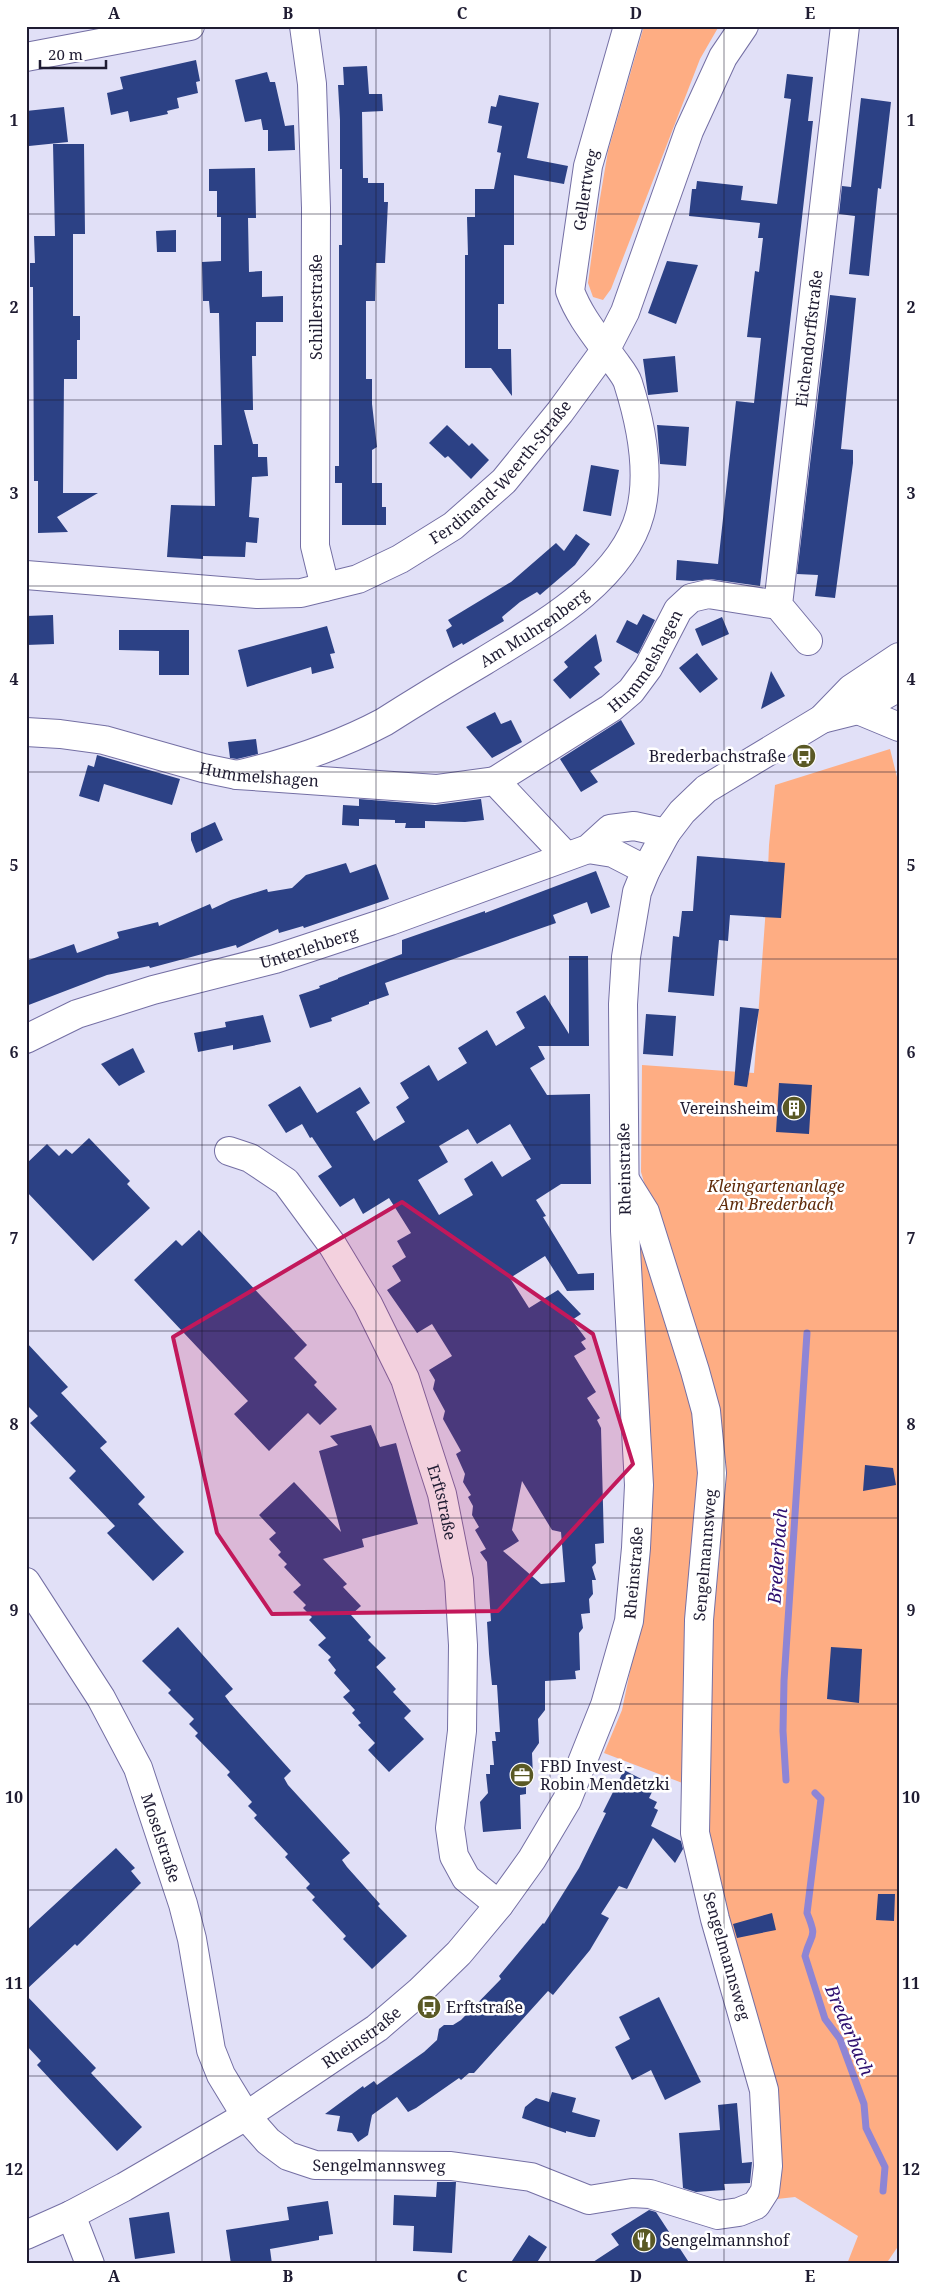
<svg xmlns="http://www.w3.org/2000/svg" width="925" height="2290" viewBox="0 0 925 2290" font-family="'Noto Serif',serif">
	<rect width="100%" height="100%" fill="#e1e0f7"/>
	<path fill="#fead83" d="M644,26H719L700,59L611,289L603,300L593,297L588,283L597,216L608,151Z
		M890,749L899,785V2245L886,2264H847L858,2236L795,2197L768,2200L774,2180L702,1833L719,1481L677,1293L641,1172L642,1065L754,1073L767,893L769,845L775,785Z
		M639,1224L703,1443L685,1784L604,1753L622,1710L638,1633L651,1525Z"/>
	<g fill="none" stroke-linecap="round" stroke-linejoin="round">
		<path stroke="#8e85d5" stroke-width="7" d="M786,1780L783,1731L784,1681L807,1333
			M815,1793L821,1799L807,1913C818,1940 811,1932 805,1956L825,2019L840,2039L864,2104L866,2128L885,2167L883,2191"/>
	</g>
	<path fill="#2c4185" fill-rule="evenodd" d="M196,60L200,81L196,82L198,93L177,98L179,108L167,111L168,114L130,122L128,111L111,115L107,93L123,89L120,77Z
		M367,66L369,94H382L383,111L362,112L363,178H368V183H384V202H388L385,263H376L375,301H366V379H372V404L377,447L372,450V483H382V507H386V525H342V483H335V466H339V245H342V169H340V120L338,85H344L343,67Z
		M267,72L270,82H275L285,126L294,125L295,150L268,151V130H263L261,119L245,122L235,80Z
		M787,74L813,77L808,121H813L760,586L710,579L693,581L676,580L677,560L718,564L736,401L754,403L761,338L747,337L755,271L759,272L763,238H758L760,223L689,216L692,189H696L697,181L743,186L741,200L777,204L791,99L784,98Z
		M499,95L539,103L527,158L568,166L564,184L514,175V245H504V304H498V349H511L512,396L491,368H465V255H468L467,217H475V189H494L501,153L497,152L502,126L488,123L491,106L496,107Z
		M861,98L891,102L881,189L878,188L869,276L849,274L855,216L839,214L842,186L851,187Z
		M64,107L68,142L29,146L26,111Z
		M53,144H84L85,234H73V316H80V340H77V379H64L63,493H98L57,517L68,532L38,533V481H34L33,287H30V263H35L34,236H55Z
		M255,168L256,218H248L249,272L262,271V297L283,296V322H256V356H252L253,408V410H244L253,444H258V457H267L268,476L252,477L249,517L259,518L257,543L246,542L245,557L203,556V559L167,557L171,505L215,506L214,445H222L219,313H210L209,301H203L202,262L221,261V217H217V191H209V169Z
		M176,230V252H157L156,231Z
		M667,261L698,265L676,324L648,313Z
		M830,295L856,298L841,449L853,450V463L835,598L815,596L818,575L797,574Z
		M675,356L678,392L648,395L643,359Z
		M447,425L469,446L472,443L489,460L471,479L448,456L445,458L429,443Z
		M657,425L689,427L686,466L660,464Z
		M591,465L619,470L611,516L583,511Z
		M576,534L590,544L575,565L540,595L537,592L520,602L502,617L504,621L463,645L462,643L453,648L446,630L452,626L448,620L511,582L556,543L564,551Z
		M643,614L655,620L638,654L616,642L627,620L637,625Z
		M53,615L54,644L26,645V616Z
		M722,617L729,634L702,646L695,629Z
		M327,626L335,653L330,654L334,668L312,674L311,667L247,687L238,650Z
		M119,630H189V675H159V651L119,650Z
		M596,634L602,661L594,667L600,674L570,699L553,680L568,667L564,662Z
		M697,653L718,679L700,693L679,668Z
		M771,671L785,696L761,709Z
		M495,712L501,724L511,720L522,742L492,758L466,727Z
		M621,720L635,744L590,771L598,782L581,792L560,759Z
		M256,739L258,754L237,759L230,758L228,742Z
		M97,755L180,779L172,805L104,784L99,802L79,796L88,765L94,767Z
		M359,799L435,805L481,799L484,820L465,822L425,821V828H405L406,823H395V820L359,819V826L342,825L343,805L359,806Z
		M215,822L223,840L196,853L191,840V833Z
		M697,856L785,863L781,918L730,915L728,941L719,940L714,996L668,992L673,936L679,937L682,911H693Z
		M346,863L350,873L376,864L389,899L304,928L303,926L279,933L278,929L237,948L236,945L150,968L149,966L107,975L26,1006V961L74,944L77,953L119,938L117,932L158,922L159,926L210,904L212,909L231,900L267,889L268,892L292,888L306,875Z
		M596,871L610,907L591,914L587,902L553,915L556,923L385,983L389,995L369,1002V1004L331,1018L332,1021L310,1028L299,995L320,988L319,986L338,979V978L402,954V940L485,911V913Z
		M569,956H588L589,1046H538L545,1059L530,1068L547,1095L590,1094L591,1184H561L536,1200L546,1216L543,1217L578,1274L594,1273V1290L567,1291L545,1256L510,1278L529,1308L558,1290L581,1314L572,1320L586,1339L581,1342L586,1349L574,1356L596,1392L587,1398L600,1418L597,1420L601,1428L604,1543L595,1544L596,1563L592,1567L596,1580H592L593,1594L589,1599L590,1613L581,1614L583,1628L579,1633L580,1670L575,1671L576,1679L545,1681V1710L538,1719L539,1743L532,1753L533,1777L526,1786V1794L520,1795L521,1829L483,1832L480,1802L488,1793L486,1774H490V1765H494L492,1741H496L495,1732H500L497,1685H492L489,1654L487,1622L491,1621L487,1562L480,1552L486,1549L475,1530L479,1527L472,1515L473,1506L468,1497L471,1495L463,1482L465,1474L456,1454L461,1451L443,1419L445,1411L433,1389L435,1380L429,1370L452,1356L432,1324L417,1333L387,1290L401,1281L392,1266L406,1257L397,1241L411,1233L389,1198L363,1214L354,1198L340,1207L318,1176L332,1167L312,1137L310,1138L302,1124L286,1133L268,1105L300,1086L317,1113L360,1087L370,1103L356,1112L374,1141L405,1122L396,1107L409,1098L400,1083L429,1065L438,1081L467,1063L458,1048L487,1030L496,1046L525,1028L516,1012L545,995L569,1034ZM510,1124L531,1159L502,1177L492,1161L464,1179L473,1195L439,1215L418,1180L448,1162L439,1146L468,1129L477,1144ZM522,1481L552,1530L561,1532L565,1582L541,1584L503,1551L519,1541L512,1530Z
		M740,1007L759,1009L747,1087L734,1085Z
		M646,1014L676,1016L673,1056L643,1054Z
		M263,1015L271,1042L233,1050V1045L198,1052L194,1033L226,1027L225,1022Z
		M133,1048L145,1072L119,1086L101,1064Z
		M779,1083L812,1085L809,1134L776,1132Z
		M89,1138L130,1181L127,1184L150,1208L93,1261L26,1191V1164L47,1144L59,1156L66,1149L72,1154Z
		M199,1230L307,1345L294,1358L317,1382L314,1385L337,1409L320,1425L308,1413L269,1451L234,1414L248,1401L134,1280L176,1240L182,1246Z
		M26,1342L68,1387L61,1393L107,1442L100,1448L145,1497L138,1504L184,1552L153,1581L107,1533L115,1526L69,1478L76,1471L30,1423L38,1416L26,1404Z
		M371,1425L380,1447L396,1443L418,1524L362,1539L364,1547L323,1559L347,1584L343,1587L361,1606L351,1615L371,1637L368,1640L386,1658L376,1667L396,1689L393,1692L411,1711L404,1718L424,1739L389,1772L368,1750L375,1743L358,1725L361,1723L352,1713L355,1710L343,1697L350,1691L334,1673L336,1670L328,1660L331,1657L318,1645L326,1638L309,1620L312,1617L303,1608L306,1605L293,1592L301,1585L284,1567L287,1564L278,1555L281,1552L269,1539L276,1533L259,1515L294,1482L341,1532L319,1451L338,1445L330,1436Z
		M865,1465L893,1468L896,1485L863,1491Z
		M178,1627L233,1689L225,1696L230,1703L291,1771L284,1778L288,1785L350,1853L342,1860L347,1867L380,1904L378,1906L407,1936L372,1969L343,1939L346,1936L312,1900L315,1897L306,1888L310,1884L285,1857L288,1854L254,1818L257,1815L248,1806L252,1802L227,1775L230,1772L195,1736L198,1733L189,1724L194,1719L168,1693L171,1690L142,1661Z
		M831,1647L862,1649L859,1703L827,1699Z
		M624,1770L655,1786L649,1798L657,1802L654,1808L658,1810L651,1826L681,1841L683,1849L675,1863L653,1838L627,1889L619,1886L601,1914L609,1918L590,1950L553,1995L548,1991L474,2073H469L461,2080L459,2078L416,2108L408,2112L397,2097L372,2115L368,2135L358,2142L352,2133L337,2131L340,2116L325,2114L363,2086L364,2088L374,2081L377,2085L424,2052L437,2040L439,2029L444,2025H453L461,2020L501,1979L499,1976L543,1923L544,1924L579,1868L606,1813L603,1812Z
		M116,1848L135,1868L131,1871L141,1883L77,1946L75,1944L26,1990V1931Z
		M878,1894H895L894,1921L876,1920Z
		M772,1913L776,1930L737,1938L733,1924Z
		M26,1995L96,2068L91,2073L142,2127L117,2151L37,2065L41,2061L26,2045Z
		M659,1997L701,2082L665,2100L651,2070L632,2080L615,2047L630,2039L619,2017Z
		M552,2092L576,2098L572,2112L600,2120L595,2137H589L566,2131V2133L522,2118L525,2107L536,2098L549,2102Z
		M737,2103L742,2163L752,2162L750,2183L724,2184L725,2190L696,2192L683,2188L679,2133L720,2130L718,2105Z
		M437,2182H456L452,2253L413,2251L414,2226L393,2225L394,2195L436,2197Z
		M328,2201L333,2234L319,2236V2240L270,2249L272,2264H231L226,2230L289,2220L287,2207Z
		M649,2210L656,2212L690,2264H590L619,2245L611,2234Z
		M169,2212L175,2253L135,2259L129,2218Z
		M529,2235L547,2247L536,2264H510Z"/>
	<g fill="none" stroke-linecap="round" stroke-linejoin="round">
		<g stroke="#746fa4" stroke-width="30">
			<g id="minor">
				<path d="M304,26L312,84L316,208L315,546L325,587"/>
				<path d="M26,57L190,26"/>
				<path id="s1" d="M26,575L257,594L301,593L358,579L400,559L453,526L504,481L560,412L606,349L625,312L689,131L723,57L744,26"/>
				<path id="s2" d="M808,641L778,605L845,26"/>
				<path d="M858,710L899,727"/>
				<path d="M822,719L858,710L899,687"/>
				<path id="s3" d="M26,732L60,734L104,740L203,768L237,775L436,789L495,781L566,856"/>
				<path id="s4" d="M237,775C288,763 337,747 384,722C417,701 450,681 484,661C539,627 622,582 640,514C651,472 641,424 628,383C626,376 619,368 614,361C598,338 580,318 570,291L588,166L628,26"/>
				<path id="s5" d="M495,781L611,708L631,691L648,668L678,610L691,598L708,594L778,605"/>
				<path d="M588,849L613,853L646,870"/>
				<path id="s6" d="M26,1039L77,1014L153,990L275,959L390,921L588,849L610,829L634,826L666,833"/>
				<path id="s7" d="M229,1151L250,1158L286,1182L333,1246L368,1304L405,1379L442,1494L459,1580L463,1645L462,1731L450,1828L454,1856L466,1878L499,1905"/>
				<path id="s8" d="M26,1582L101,1698L138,1768L183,1904L192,1939L211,2050L221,2075L246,2116L268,2141L288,2156L315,2165L451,2166L531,2177L589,2200L632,2193L650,2194L718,2215L739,2212L756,2205L765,2191L768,2166L764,2090L715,1919L695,1833L699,1620L712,1473L706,1411L695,1371L645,1212L625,1180"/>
				<path d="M71,2215L90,2264"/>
				<path id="s9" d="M26,2235L71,2215L124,2187L246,2116L377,2028L419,1992L459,1953L499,1905L532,1859L567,1800L605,1705L629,1621L636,1548L639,1485L625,1231L623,1004L626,957L637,892L646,870L666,833L682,812L706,789L822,719L851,689L899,657"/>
			</g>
		</g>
		<use href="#minor" stroke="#fff" stroke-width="28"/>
	</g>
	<path fill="#c2185b" fill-opacity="0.2" stroke="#c2185b" stroke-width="4" stroke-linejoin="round" d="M402,1202L593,1334L633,1464L498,1611L272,1614L217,1533L173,1337Z"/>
	<path fill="none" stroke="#1f1c32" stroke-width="1" stroke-opacity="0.55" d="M202,26V2264M376,26V2264M550,26V2264M724,26V2264M26,214H899M26,400H899M26,586H899M26,772H899M26,959H899M26,1145H899M26,1331H899M26,1518H899M26,1704H899M26,1890H899M26,2076H899"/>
	<defs>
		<g id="bus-disc" transform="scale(1.25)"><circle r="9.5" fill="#5a5925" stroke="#fff"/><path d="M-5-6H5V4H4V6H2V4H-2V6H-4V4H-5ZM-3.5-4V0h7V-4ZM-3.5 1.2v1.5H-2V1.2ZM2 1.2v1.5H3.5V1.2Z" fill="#fff"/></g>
		<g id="building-disc" transform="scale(1.25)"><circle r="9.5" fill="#5a5925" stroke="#fff"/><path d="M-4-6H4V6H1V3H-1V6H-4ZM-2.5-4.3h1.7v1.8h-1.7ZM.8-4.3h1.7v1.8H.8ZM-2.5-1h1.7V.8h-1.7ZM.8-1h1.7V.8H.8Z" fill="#fff"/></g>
		<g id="office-disc" transform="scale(1.25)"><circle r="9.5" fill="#5a5925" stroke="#fff"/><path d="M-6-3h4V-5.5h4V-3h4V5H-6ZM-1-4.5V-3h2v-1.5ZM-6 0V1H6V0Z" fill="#fff"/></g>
		<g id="restaurant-disc" transform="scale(1.25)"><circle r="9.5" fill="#5a5925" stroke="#fff"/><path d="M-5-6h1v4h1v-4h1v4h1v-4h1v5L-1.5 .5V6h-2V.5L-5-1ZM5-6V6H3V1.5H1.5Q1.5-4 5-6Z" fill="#fff"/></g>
	</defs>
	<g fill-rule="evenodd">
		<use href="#bus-disc" x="804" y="756"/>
		<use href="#building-disc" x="794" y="1108"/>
		<use href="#office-disc" x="522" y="1775"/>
		<use href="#bus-disc" x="429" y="2007"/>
		<use href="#restaurant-disc" x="644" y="2240"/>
	</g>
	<g text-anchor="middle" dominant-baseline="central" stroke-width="5" stroke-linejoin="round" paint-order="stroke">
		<g font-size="16" fill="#1f1c32" stroke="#fff">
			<text stroke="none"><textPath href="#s4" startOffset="838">Gellertweg</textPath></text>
			<text transform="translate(316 307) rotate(-90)">Schillerstraße</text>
			<text stroke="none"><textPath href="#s2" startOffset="315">Eichendorffstraße</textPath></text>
			<text stroke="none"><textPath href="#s1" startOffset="515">Ferdinand-Weerth-Straße</textPath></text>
			<text stroke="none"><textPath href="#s4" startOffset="334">Am Muhrenberg</textPath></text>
			<text stroke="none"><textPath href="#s5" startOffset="196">Hummelshagen</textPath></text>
			<text stroke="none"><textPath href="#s3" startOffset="238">Hummelshagen</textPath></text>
			<text stroke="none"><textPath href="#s6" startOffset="298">Unterlehberg</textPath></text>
			<text transform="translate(624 1169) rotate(-91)">Rheinstraße</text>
			<text stroke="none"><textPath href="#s7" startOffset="425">Erftstraße</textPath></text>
			<text stroke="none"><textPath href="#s8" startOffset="1785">Sengelmannsweg</textPath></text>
			<text stroke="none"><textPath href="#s9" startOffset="945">Rheinstraße</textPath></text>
			<text stroke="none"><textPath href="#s8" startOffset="291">Moselstraße</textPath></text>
			<text transform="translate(727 1956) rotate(74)">Sengelmannsweg</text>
			<text stroke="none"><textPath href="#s9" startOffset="390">Rheinstraße</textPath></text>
			<text stroke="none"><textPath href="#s8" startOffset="735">Sengelmannsweg</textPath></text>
		</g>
		<g font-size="16" fill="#1f1c32" stroke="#fff" text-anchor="start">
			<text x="786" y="756" text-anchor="end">Brederbachstraße</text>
			<text x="776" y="1108" text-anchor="end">Vereinsheim</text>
			<text x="540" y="1766">FBD Invest -<tspan x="540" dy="18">Robin Mendetzki</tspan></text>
			<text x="446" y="2007">Erftstraße</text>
			<text x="662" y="2240">Sengelmannshof</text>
		</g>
		<g font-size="16" font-style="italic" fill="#602b0a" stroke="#fff">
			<text x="776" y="1186">Kleingartenanlage<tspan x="776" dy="18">Am Brederbach</tspan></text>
		</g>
		<g font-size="18" font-style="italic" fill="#2e0f6f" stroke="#fff">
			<text transform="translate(777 1556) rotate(-86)">Brederbach</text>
			<text transform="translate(850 2030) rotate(67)">Brederbach</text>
		</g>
	</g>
	<rect width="925" height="2290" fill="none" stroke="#ffffff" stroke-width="55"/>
	<path d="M40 60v8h66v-8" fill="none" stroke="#1f1c32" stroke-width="2.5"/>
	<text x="48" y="60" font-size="15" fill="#1f1c32" stroke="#ffffff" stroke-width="4" paint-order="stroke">20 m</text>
	<rect x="28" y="28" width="870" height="2234" fill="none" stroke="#1f1c32" stroke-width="2"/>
	<g font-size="16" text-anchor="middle" font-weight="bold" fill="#1f1c32">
		<text x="114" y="19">A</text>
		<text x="288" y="19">B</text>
		<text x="462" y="19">C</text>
		<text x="636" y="19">D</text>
		<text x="810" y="19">E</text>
		<text x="14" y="126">1</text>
		<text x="911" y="126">1</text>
		<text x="14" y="313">2</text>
		<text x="911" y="313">2</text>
		<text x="14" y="499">3</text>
		<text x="911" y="499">3</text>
		<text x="14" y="685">4</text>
		<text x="911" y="685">4</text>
		<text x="14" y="871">5</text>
		<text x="911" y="871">5</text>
		<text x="14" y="1058">6</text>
		<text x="911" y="1058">6</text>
		<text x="14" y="1244">7</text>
		<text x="911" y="1244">7</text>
		<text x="14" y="1430">8</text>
		<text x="911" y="1430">8</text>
		<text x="14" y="1616">9</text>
		<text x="911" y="1616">9</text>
		<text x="14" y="1803">10</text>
		<text x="911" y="1803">10</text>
		<text x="14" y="1989">11</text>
		<text x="911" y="1989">11</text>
		<text x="14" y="2175">12</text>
		<text x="911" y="2175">12</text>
		<text x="114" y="2282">A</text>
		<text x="288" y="2282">B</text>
		<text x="462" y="2282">C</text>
		<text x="636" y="2282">D</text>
		<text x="810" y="2282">E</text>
	</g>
</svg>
